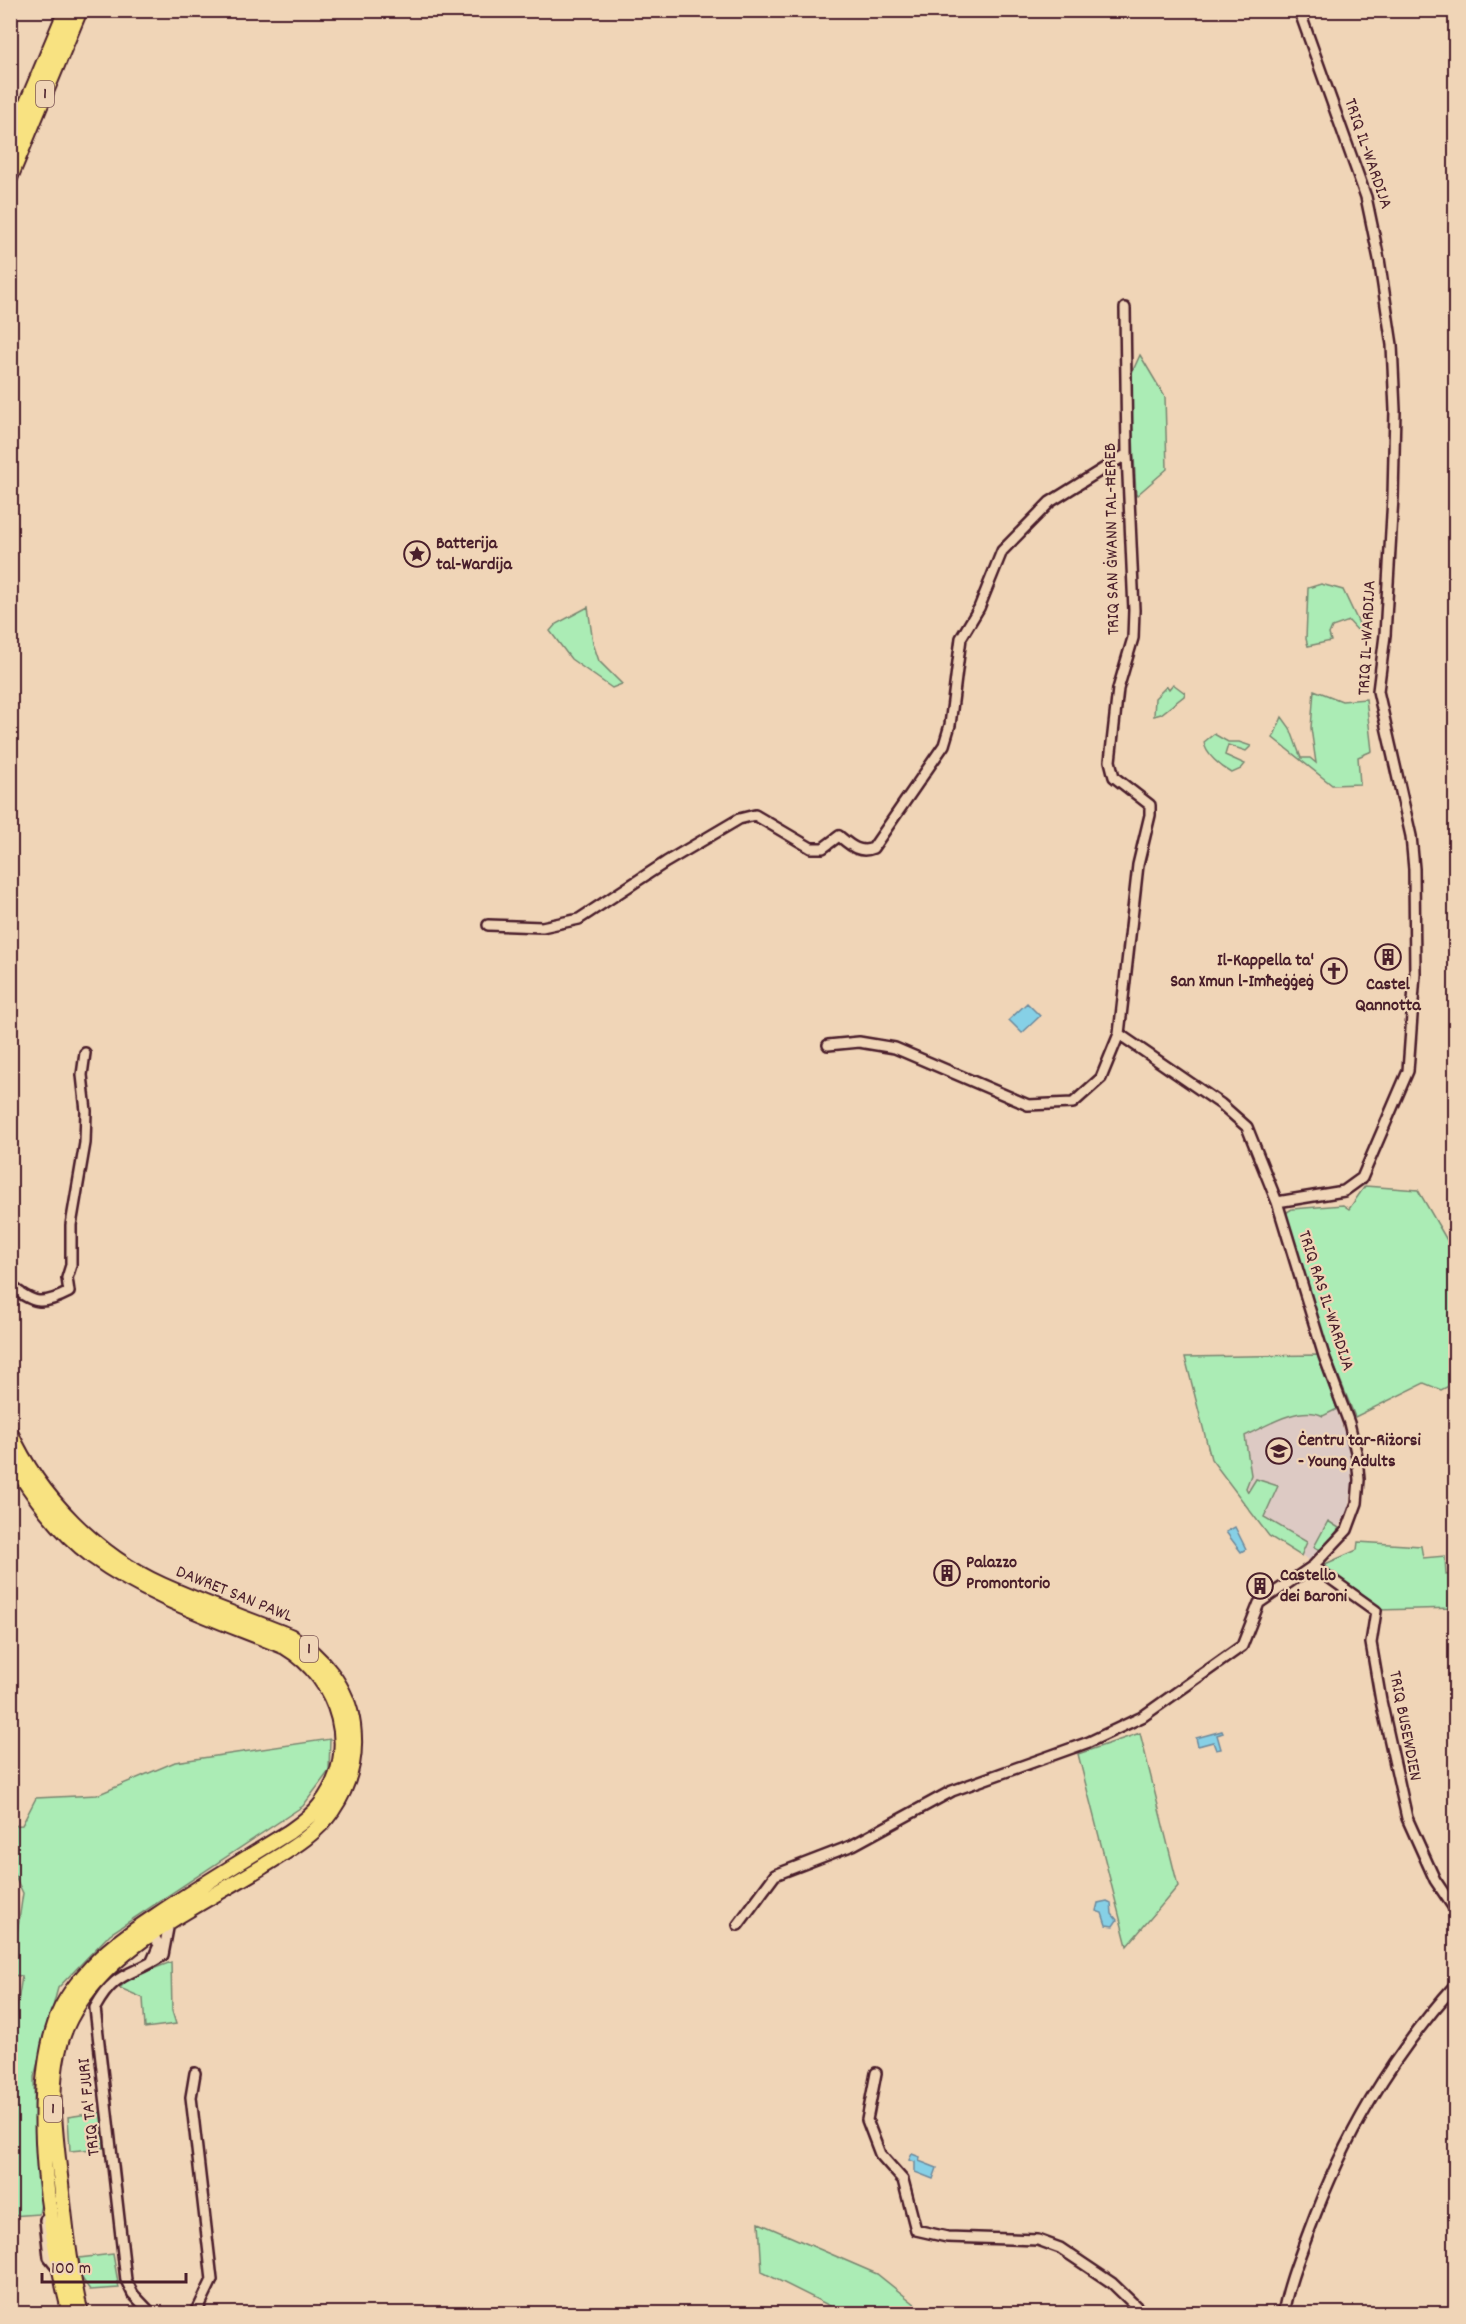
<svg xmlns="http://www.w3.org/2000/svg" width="1466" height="2324" viewBox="0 0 1466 2324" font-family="Dekko,sans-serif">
	<rect width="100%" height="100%" fill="#f0d5b7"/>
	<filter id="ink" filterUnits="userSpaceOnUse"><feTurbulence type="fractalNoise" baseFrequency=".0167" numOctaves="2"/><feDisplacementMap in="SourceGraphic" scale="12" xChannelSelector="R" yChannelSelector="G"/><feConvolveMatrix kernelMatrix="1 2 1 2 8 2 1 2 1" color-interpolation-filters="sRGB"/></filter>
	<g filter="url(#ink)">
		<path fill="#ddcac4" d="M1318,1355L1348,1444L1352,1483L1348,1509L1335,1535L1322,1553L1311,1561L1269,1536L1216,1466L1211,1459L1185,1357Z"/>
		<path fill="#abecb5" stroke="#7a8670" stroke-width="1.5" d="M1140,355L1165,397L1167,469L1136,496L1130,377Z
			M1321,584L1343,590L1362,630L1358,631L1349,621L1332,627L1329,634L1331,641L1308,646L1306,639L1308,588Z
			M588,607L593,643L599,661L622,684L612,688L571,659L550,631L556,624Z
			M1173,684L1185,693L1184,696L1161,714L1154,716L1155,698L1167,686L1169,689Z
			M1314,690L1342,701L1366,699L1372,751L1358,757L1360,784L1332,785L1273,738L1282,717L1290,728L1301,758H1310L1316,763L1311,728Z
			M1214,734L1228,742H1239L1251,746L1246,751L1228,745L1225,755L1245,764L1241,769L1232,773C1221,767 1205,754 1204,742Z
			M1365,1186L1418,1190L1455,1254V1383L1441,1390L1424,1383L1355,1417L1324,1340L1286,1221L1287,1212L1292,1209L1343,1205L1349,1209Z
			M1318,1355L1337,1409L1323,1416C1301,1404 1265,1426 1245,1436L1251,1475L1246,1488L1248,1492L1256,1479L1278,1486L1264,1517L1307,1542L1301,1556L1269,1536L1211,1459L1185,1357Z
			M1328,1521L1339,1528L1323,1551L1314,1547Z
			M1358,1542L1421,1546L1423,1558L1445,1556L1446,1575L1455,1574V1608L1378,1610L1324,1570L1323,1565L1357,1550Z
			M1140,1733L1178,1886L1127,1946L1078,1754Z
			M330,1739L329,1771L303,1806L110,1934L58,1988L34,2077L35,2132L43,2194L39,2214L11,2216L10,2054L22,1976L11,1975L23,1893L11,1868V1826L22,1825L36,1798L97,1795L175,1762Z
			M171,1962L172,2011L176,2024L145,2028L143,1998L120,1988L129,1978Z
			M101,2112L104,2148L70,2151L68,2117Z
			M759,2223L877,2274L926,2313H844L762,2272Z
			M113,2254L119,2288L90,2290L81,2277L79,2258Z"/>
		<path fill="#86d0e6" stroke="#6e899b" stroke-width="1.5" d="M1027,1003L1040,1016L1022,1033L1009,1020Z
			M1235,1527L1246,1549L1241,1552L1226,1532Z
			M1222,1731L1223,1733L1217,1735L1221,1749L1216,1750L1213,1742L1198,1746L1196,1738Z
			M1107,1901L1111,1903L1112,1914L1117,1920L1113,1926L1106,1925L1102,1913L1096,1911L1098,1903Z
			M912,2154L920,2157L919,2161L937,2168L933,2179L915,2172V2162L909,2160Z"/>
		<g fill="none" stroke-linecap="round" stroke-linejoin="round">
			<g stroke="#4a1f2b" stroke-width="14">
				<path id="minor" d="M488,925L542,927L579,919L666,862L739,819L755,815L811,848H823L839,836C850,845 859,854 873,848L944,745L950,725L961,638L979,608L1002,551L1050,502L1127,454
					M828,1045L859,1042L895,1048L1028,1105L1073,1103L1101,1078L1119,1034L1138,865L1150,815V805L1114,777L1110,761L1118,689L1133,638L1134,610L1127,454L1125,308
					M1277,1202L1344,1191L1362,1178L1408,1071L1415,974L1414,869L1411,836L1378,691L1385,635L1393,497L1395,410L1392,345L1379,259L1366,197L1299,10
					M10,1285C33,1304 42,1306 69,1292L67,1278L71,1265V1225L85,1143L86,1111L82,1075L85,1053
					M1313,1566L1376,1611L1371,1643L1381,1701L1407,1818L1435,1880L1456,1911
					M738,1925L775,1875L853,1845L952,1791L1089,1742L1142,1717L1242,1646L1259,1603L1313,1566L1347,1530L1357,1503L1359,1480L1357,1456L1349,1423L1324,1356L1277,1202L1247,1127L1221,1104L1119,1034
					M147,1938H155L159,1945L152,1961
					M876,2073L867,2120L880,2154L903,2180L916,2230L947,2237L1038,2240L1060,2248L1112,2283L1144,2314
					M45,2220L49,2257L58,2268
					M152,2314L133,2294L126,2280L95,2008C116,1969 132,1977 163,1955L169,1923L164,1924
					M193,2314L198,2309L212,2280L191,2097L195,2073
					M1283,2314C1288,2285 1299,2258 1309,2231C1344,2137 1389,2059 1456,1984"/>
			</g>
			<g stroke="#4a1f2b" stroke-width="18">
				<path id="highway" d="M10,143L66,10
					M10,178L80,10
					M10,1432C39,1497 98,1556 162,1585C204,1604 248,1619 290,1636C322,1656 348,1687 353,1725C357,1756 350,1785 332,1811C315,1836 287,1851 262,1867C195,1908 107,1947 70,2019C44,2069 55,2131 61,2184C66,2228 70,2271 81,2314
					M10,1458C32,1494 58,1531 92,1556C150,1598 219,1620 285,1647C339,1679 362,1752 320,1805C312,1816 300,1824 289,1832C244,1860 198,1887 154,1917C136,1929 116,1942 100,1958C83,1975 63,1998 56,2021C28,2102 49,2231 70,2314"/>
			</g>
			<use href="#minor" stroke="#f0d5b7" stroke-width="9"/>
			<use href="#highway" stroke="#f8e281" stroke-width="14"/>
		</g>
	</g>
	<defs>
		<g id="sight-ring" transform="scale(1.35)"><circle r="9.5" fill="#f0d5b7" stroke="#4a1f2b" stroke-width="1.5"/><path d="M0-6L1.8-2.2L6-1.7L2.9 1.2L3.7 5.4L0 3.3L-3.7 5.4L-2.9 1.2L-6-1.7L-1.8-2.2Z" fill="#4a1f2b"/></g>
		<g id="building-ring" transform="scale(1.35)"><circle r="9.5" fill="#f0d5b7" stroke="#4a1f2b" stroke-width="1.5"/><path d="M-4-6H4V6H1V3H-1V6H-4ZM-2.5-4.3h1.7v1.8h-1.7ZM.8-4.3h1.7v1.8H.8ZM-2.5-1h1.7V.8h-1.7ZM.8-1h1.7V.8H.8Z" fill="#4a1f2b"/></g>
		<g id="church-ring" transform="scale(1.35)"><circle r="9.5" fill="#f0d5b7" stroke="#4a1f2b" stroke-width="1.5"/><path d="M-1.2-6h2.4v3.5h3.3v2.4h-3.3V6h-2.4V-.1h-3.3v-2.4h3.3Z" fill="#4a1f2b"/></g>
		<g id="school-ring" transform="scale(1.35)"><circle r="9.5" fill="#f0d5b7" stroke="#4a1f2b" stroke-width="1.5"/><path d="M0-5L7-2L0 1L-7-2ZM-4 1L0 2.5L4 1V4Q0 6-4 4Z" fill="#4a1f2b"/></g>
	</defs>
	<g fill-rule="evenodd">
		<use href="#sight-ring" x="417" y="554"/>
		<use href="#building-ring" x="1388" y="957"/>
		<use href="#church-ring" x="1334" y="971"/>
		<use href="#school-ring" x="1279" y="1451"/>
		<use href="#building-ring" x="947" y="1573"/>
		<use href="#building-ring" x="1260" y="1586"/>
	</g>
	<g text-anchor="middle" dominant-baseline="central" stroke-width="4.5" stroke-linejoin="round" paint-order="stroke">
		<g fill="#f0d5b7" stroke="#7c5655" stroke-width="1.5">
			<rect x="36" y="81" width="18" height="26" rx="4.5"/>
			<rect x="300" y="1636" width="18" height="26" rx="4.5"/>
			<rect x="44" y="2096" width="18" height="26" rx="4.5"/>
		</g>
		<g font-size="16" font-weight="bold" fill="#4a1f2b">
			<text x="45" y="94">1</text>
			<text x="309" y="1649">1</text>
			<text x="53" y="2109">1</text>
		</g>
		<g font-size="18" fill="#4a1f2b" stroke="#f0d5b7">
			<text transform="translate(1367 154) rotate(71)">TRIQ IL-WARDIJA</text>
			<text transform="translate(1113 539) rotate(-91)">TRIQ SAN ĠWANN TAL-ĦEREB</text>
			<text transform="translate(1368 638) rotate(-87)">TRIQ IL-WARDIJA</text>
			<text transform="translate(1325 1301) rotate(72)">TRIQ RAS IL-WARDIJA</text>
			<text transform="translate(234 1595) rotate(22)">DAWRET SAN PAWL</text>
			<text transform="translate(1404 1726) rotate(79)">TRIQ BUSEWDIEN</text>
			<text transform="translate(90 2107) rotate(-96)">TRIQ TA' FJURI</text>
		</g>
		<g font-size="18" font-weight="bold" fill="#4a1f2b" stroke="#f0d5b7" text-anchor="start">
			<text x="436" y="544">Batterija<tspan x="436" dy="21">tal-Wardija</tspan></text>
			<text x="1314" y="961" text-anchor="end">Il-Kappella ta'<tspan x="1314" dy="21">San Xmun l-Imħeġġeġ</tspan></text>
			<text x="1388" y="985" text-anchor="middle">Castel<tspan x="1388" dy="21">Qannotta</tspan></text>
			<text x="1298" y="1441">Ċentru tar-Riżorsi<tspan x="1298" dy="21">- Young Adults</tspan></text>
			<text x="966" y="1563">Palazzo<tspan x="966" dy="21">Promontorio</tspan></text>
			<text x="1280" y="1576">Castello<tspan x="1280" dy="21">dei Baroni</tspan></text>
		</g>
	</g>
	<rect width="1466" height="2324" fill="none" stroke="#f0d5b7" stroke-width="36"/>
	<rect x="18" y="18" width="1430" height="2288" fill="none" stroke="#4a1f2b" stroke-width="2" filter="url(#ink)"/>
	<path d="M42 2273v9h144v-9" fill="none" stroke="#4a1f2b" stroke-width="3"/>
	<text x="51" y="2273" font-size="18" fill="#4a1f2b" stroke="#f0d5b7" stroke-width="4.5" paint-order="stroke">100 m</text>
</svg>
